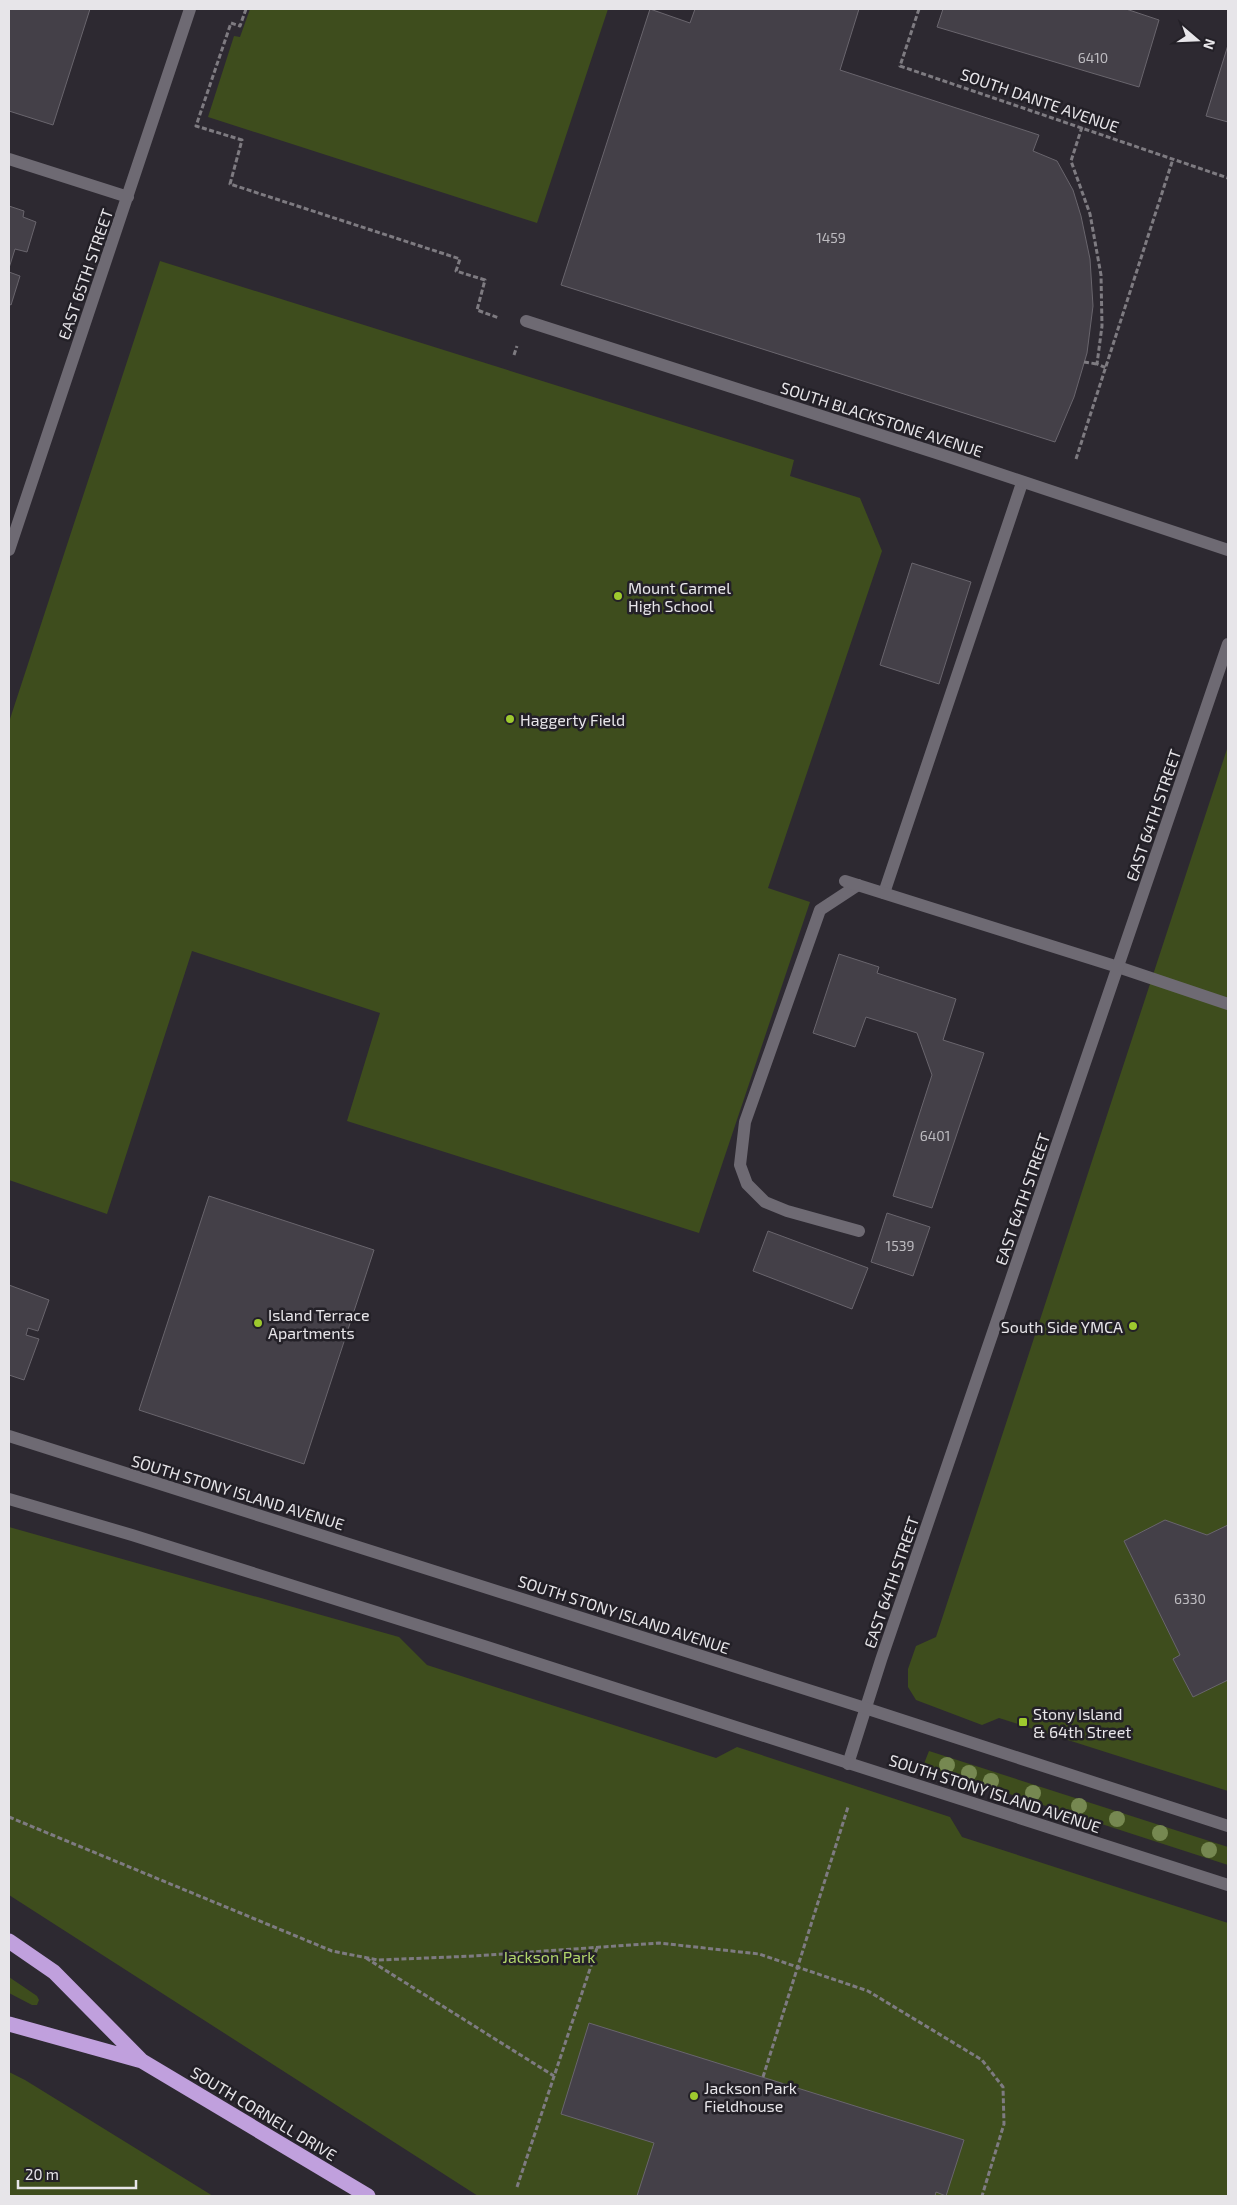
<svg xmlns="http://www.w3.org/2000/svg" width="1237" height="2205" viewBox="0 0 1237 2205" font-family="'Exo 2',sans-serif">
	<rect width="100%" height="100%" fill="#2d2931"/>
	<path fill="#3e4d1d" d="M250,9H608L537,223L208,117L234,36L240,37Z
		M160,261L794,460L790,476L860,498L882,551L768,888L810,902L699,1233L347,1121L380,1013L192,951L107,1214L9,1180V722Z
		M1228,746V1791L999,1718L982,1725L916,1700L908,1687V1669L916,1646L936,1637Z
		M9,1527L399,1637L427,1665L716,1758L737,1747L950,1817L962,1837L1228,1923V2196H478L9,1895Z
		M929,1751L1228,1847V1865L923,1766Z
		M9,1977L37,1996L39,2000L37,2005H32L9,1993Z
		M9,2072L25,2080L213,2196H9Z"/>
	<path fill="#444048" stroke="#69656d" d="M9,9H90L53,125L9,111Z
		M650,9L690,23L695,9H859L840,70L1039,135L1033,151L1057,161L1073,190L1081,216L1090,259L1093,306L1087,353L1074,397L1055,442L561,285Z
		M943,9H1126L1159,20L1139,87L937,27Z
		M1228,45V122L1206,116Z
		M9,206L24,211L23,217L36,222L27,252L15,249L9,268Z
		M9,272L20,276L11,305L9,304Z
		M912,563L971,582L939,684L880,665Z
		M839,954L879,967L877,973L956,999L943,1040L984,1053L932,1208L893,1196L932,1075L917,1033L866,1017L855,1047L813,1033Z
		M209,1196L374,1250L304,1464L139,1410Z
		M887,1213L930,1227L913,1276L871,1262Z
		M768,1231L868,1268L852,1309L753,1271Z
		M9,1285L49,1300L38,1331L28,1328L26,1335L39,1339L24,1380L9,1375Z
		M1165,1520L1207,1535L1228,1525V1680L1193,1697L1173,1659L1180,1655L1124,1541Z
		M589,2023L964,2140L946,2196L936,2192L935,2196H637L654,2143L561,2114Z"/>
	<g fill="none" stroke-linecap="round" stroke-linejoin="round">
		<path stroke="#7e7b81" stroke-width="3" stroke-dasharray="5 2.5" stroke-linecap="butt" d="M246,9L240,26L231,23L196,126L242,140L230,184L460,259L456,271L485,280L477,310L499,318
			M919,9L900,66L1228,178
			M1082,127L1071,161L1090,214L1101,275L1102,326L1097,364L1106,368
			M514,355L517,346
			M1084,362L1097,364
			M1076,459L1173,159
			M9,1817L332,1951L378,1960L474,1956L659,1943L759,1954L868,1991L982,2060L1003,2087L1004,2124L982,2196
			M366,1958L554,2076
			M763,2077L848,1807
			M517,2187L597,1948"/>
		<path stroke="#6e6a73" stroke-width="12" d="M858,885L820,910L745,1122L740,1165L747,1184L765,1202L787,1211L859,1231
			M884,893L1022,483
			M1118,967L1228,1004"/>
		<path stroke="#6e6a73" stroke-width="12" d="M9,159L128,197
			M526,321L952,458L1228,550
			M9,550L190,9
			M845,881L1118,967
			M848,1764L881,1660L1228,644"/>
		<path stroke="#6e6a73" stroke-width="12" d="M9,1436L865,1708L1228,1826
			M9,1499L132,1535L484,1646L1228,1885"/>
		<path stroke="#c0a0dd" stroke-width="15" d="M9,1941L54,1972L142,2061L368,2196
			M9,2024L142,2061"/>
	</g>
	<g fill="#768851">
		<circle cx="947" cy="1765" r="8"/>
		<circle cx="969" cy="1773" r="8"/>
		<circle cx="991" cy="1781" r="8"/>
		<circle cx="1033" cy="1793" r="8"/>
		<circle cx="1079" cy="1806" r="8"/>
		<circle cx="1117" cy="1819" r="8"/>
		<circle cx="1160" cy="1833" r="8"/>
		<circle cx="1209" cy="1850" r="8"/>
	</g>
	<g fill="#9eca2e" stroke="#232027" stroke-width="2">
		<circle cx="618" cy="596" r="5"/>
		<circle cx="510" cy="719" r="5"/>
		<circle cx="258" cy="1323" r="5"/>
		<circle cx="1133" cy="1326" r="5"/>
		<rect x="1018" y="1717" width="10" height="10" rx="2.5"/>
		<circle cx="694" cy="2096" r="5"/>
	</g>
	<g text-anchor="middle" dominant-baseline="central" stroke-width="5" stroke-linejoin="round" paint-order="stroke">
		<g font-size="14" fill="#bebcc1">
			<text x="1093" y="57">6410</text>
			<text x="831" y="237">1459</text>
			<text x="935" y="1135">6401</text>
			<text x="900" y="1245">1539</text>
			<text x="1190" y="1598">6330</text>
		</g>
		<g font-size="16" fill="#e7e5e9" stroke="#232027">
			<text transform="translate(1040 100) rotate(19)">SOUTH DANTE AVENUE</text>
			<text transform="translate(85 274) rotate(-71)">EAST 65TH STREET</text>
			<text transform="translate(882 419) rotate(18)">SOUTH BLACKSTONE AVENUE</text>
			<text transform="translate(1153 815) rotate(-71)">EAST 64TH STREET</text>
			<text transform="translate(1022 1199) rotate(-71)">EAST 64TH STREET</text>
			<text transform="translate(238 1492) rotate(17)">SOUTH STONY ISLAND AVENUE</text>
			<text transform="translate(891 1582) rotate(-71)">EAST 64TH STREET</text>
			<text transform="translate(624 1614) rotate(18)">SOUTH STONY ISLAND AVENUE</text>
			<text transform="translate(995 1793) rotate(18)">SOUTH STONY ISLAND AVENUE</text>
			<text transform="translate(264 2113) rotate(31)">SOUTH CORNELL DRIVE</text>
		</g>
		<g font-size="16" fill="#e7e5e9" stroke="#232027" text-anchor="start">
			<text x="628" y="587">Mount Carmel<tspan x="628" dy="18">High School</tspan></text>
			<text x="520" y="719">Haggerty Field</text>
			<text x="268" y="1314">Island Terrace<tspan x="268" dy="18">Apartments</tspan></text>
			<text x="1123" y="1326" text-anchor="end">South Side YMCA</text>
			<text x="1033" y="1713">Stony Island<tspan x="1033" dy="18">&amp; 64th Street</tspan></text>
			<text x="704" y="2087">Jackson Park<tspan x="704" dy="18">Fieldhouse</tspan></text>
		</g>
		<g font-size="16" fill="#b1d56b" stroke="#232027">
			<text x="549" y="1956">Jackson Park</text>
		</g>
	</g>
	<rect width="1237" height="2205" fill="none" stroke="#e7e5e9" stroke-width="20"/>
	<g transform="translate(1197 40) rotate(109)" stroke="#232027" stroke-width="4" paint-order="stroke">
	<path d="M0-4L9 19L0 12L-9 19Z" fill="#e7e5e9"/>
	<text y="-8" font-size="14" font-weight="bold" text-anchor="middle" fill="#e7e5e9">N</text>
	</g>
	<path d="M18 2180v8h118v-8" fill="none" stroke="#e7e5e9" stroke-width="2.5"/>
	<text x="25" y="2180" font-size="15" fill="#e7e5e9" stroke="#232027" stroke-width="4" paint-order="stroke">20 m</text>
</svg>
